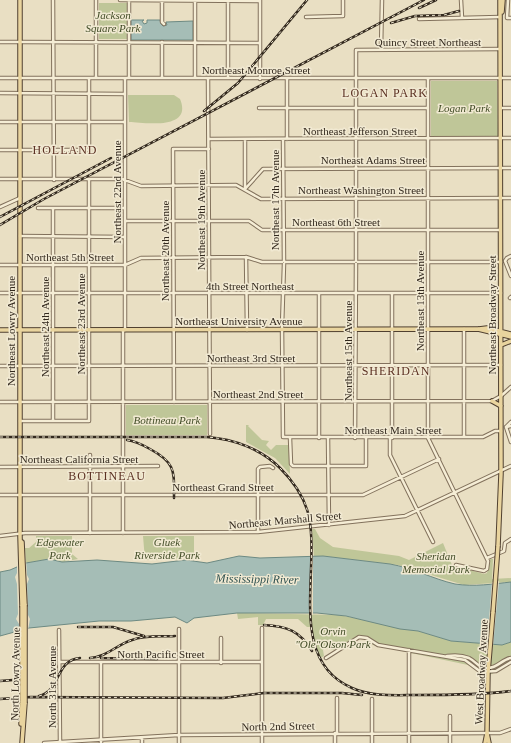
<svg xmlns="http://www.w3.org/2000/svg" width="511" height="743" viewBox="0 0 511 743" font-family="'Times New Roman',serif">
	<rect width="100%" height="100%" fill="#e9dfc3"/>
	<path fill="#bfc698" d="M99,3H127V39H99Z
		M431,81H497L498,136H431Z
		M128,95H174L180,99C193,130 145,123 129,122Z
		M126,405H207V435H126Z
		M246,425H249L248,426L262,440L269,441L266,445L271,450L276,445H289L290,474L275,458L246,442Z
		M312,529H315L320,538L333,547L399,556L409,560L443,543L452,565L484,574L487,573L490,559H493L492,579L511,578V582L464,585L398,565L323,556L314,558Z
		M36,536H72V554L78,559L62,562L49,559L26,563L25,548H29L36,542Z
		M143,536H194V556L168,560H145Z
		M237,613L339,615L418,631L451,641L502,645L511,642V663L492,674L483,675L468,665L373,645L370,642L371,639L364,636H357L334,650L325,648L323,650L324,656L319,659L313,645L311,627H307L298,619H266L263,625H258V617L238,619Z"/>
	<path fill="#a5bdb6" stroke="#6d8a83" d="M131,20H144L142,21L144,24L147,23V20H160L161,24L163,26L167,25L166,22L193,21V40H131Z
		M239,556L260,558L323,556L390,564C413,568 433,579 455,584C474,587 493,584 511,582V642L502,645L451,641L418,631L400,629L346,616L317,613H237L194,618L187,623L175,617L131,621H99L29,628L0,636V572L10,570L26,563L49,559L62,562L97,560L152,564L186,560L207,563Z"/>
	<path fill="#e9dfc3" d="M310,556H313V615H310Z
		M26,560L27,575L29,579L27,584L28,615L30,619L28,630L19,634V624L16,619L18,614L17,584L15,577L17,573V565Z
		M499,581L493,646L487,645L492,582Z"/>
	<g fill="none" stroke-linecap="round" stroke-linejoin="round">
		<g stroke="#82715c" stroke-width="4.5">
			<path id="minor" d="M53,0L54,180
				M96,0V78
				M120,0L260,1
				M162,0V22L164,24
				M461,0L462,18
				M508,0L507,18H511
				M228,1V78
				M306,17L343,16V0
				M419,19L500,17
				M0,42H19
				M21,42L260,43
				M162,42V78
				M381,50L382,0
				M0,78H511
				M129,78V0
				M195,78V1
				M208,78L210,434
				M428,78V438L488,561L487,569L484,571L456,565
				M125,79V330
				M260,79V0
				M287,79V139
				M0,93L125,94
				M259,108H428
				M501,108H511
				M0,122H19
				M21,122H125
				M209,139L511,138
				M245,139V189
				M283,139L284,261
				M0,150H89V78
				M0,179H122L141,186L236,185L261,199L511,198
				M245,189L263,169L511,168
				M0,207L20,198
				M38,208H125
				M53,208V421
				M126,221H249L262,230H500
				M20,236L125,237
				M511,256L507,258L505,261L511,276
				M246,257L247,330
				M356,261V50L500,49
				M285,262H354
				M358,262H501
				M284,264L282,327L283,437H483L495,431H501
				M0,265H125L141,258L246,257L262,262H282
				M0,293H501
				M319,294V438
				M510,298L511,297
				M464,329V437
				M123,330V533
				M0,366L501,365
				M0,402L492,401L501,396L511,387
				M174,402L173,149H209
				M20,421H89V179
				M506,427L511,442
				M506,427L511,422
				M506,427L511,426
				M290,438L291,464L293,466H366V438
				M328,438L329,525
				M355,438L356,264
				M390,438V455L433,542
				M392,438V293
				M90,455V533
				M0,467L158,466
				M0,495H363L439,459
				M258,532V469L260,467L270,466L273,468
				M0,536L25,533L258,532L405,516L511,466
				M487,558L504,551L505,543L511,539
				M59,630L60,742
				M221,638V663
				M447,656C454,655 462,655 469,658C477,662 479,669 488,668C498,668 502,659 511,658
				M326,658L359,637L367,638L378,645L465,660L481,672L496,671L511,662
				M60,662H262
				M337,698V733
				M372,699V743
				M450,716V743
				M335,733V743
				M142,738V743
				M44,743L179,735L487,733H500L511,729
				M101,743V662
				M179,743V629
				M262,743V628
				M409,743V650"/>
		</g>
		<g stroke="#504030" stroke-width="5.5">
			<path id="major" d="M20,0V537L22,606
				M502,12L503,0
				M479,329L487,328L511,334
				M0,330L478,329L511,337
				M501,345L511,341
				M492,401L501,406
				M22,542L25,605
				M498,546L501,474L500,0
				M21,724L22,703
				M22,743L25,703
				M485,743L487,733
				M489,743L487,733L488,672L493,612"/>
		</g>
		<use href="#minor" stroke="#f5edd5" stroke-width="2.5"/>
		<use href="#major" stroke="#e9d49e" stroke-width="3.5"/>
		<g stroke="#33291e" stroke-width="2.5">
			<path id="rail" d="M419,8L436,0
				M391,23L415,16L444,15L459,11
				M204,111L238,83L307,0
				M0,217L111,158
				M0,225L44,199L424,0
				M0,437H207C234,439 261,449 280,468C294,482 305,498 309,517C320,573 287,660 352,688C372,697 396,695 417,695C449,695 480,695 511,691
				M127,440C135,441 143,445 150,449C176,463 174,471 174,498
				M264,625C287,626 300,631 312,651
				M78,627H113L144,636
				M90,658C107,657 116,645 132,640C145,635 161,637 175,636
				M101,658L157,659
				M0,681L13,680
				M39,696C61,691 55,660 80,658
				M0,699L31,697L223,698L264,693H342L362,695"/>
		</g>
		<use href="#rail" stroke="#f1e9d2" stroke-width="1" stroke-dasharray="3" stroke-linecap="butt"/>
		<g stroke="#504030" stroke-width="5.5" stroke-linecap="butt">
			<path id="major-bridge" d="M25,605V703
				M22,606V703
				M493,612L498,546"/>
		</g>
		<use href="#major-bridge" stroke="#e9d49e" stroke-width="3.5"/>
	</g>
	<g text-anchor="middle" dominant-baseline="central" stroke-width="3" stroke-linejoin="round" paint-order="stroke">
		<g font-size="11" font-style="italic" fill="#424d27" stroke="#f1e9d2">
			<text x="113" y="15">Jackson<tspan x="113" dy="13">Square Park</tspan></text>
			<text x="464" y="108">Logan Park</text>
			<text x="167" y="420">Bottineau Park</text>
			<text x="60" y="542">Edgewater<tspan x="60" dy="13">Park</tspan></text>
			<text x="167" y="542">Gluek<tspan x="167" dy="13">Riverside Park</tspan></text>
			<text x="436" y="556">Sheridan<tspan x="436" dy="13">Memorial Park</tspan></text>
			<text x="333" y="631">Orvin<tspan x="333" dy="13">"Ole"Olson Park</tspan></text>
		</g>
		<g font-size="11" fill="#33291e" stroke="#f1e9d2">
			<text x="428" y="42">Quincy Street Northeast</text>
			<text x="256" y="70">Northeast Monroe Street</text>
			<text x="360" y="131">Northeast Jefferson Street</text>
			<text x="373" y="160">Northeast Adams Street</text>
			<text x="361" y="190">Northeast Washington Street</text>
			<text transform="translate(117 192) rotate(-90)">Northeast 22nd Avenue</text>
			<text transform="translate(275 200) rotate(-90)">Northeast 17th Avenue</text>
			<text transform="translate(201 220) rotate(-90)">Northeast 19th Avenue</text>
			<text x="336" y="222">Northeast 6th Street</text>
			<text transform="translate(165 251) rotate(-90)">Northeast 20th Avenue</text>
			<text x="70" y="257">Northeast 5th Street</text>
			<text x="250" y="286">4th Street Northeast</text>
			<text transform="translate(420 301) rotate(-90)">Northeast 13th Avenue</text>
			<text transform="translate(492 315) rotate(-90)">Northeast Broadway Street</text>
			<text x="239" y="321">Northeast University Avenue</text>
			<text transform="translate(81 324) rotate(-90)">Northeast 23rd Avenue</text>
			<text transform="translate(45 327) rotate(-90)">Northeast 24th Avenue</text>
			<text transform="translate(11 331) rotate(-90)">Northeast Lowry Avenue</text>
			<text transform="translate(348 351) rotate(-90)">Northeast 15th Avenue</text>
			<text x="251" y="358">Northeast 3rd Street</text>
			<text x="258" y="394">Northeast 2nd Street</text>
			<text x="393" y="430">Northeast Main Street</text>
			<text x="79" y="459">Northeast California Street</text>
			<text x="223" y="487">Northeast Grand Street</text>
			<text transform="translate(285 520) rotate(-5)">Northeast Marshall Street</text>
			<text x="161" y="654">North Pacific Street</text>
			<text transform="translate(481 672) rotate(-87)">West Broadway Avenue</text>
			<text transform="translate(15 674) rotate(-89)">North Lowry Avenue</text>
			<text transform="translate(52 687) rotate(-90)">North 31st Avenue</text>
			<text transform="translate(278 726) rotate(-1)">North 2nd Street</text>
		</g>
		<g font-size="12" letter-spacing="1" fill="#5b3022" stroke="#f1e9d2">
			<text x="385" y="93">LOGAN PARK</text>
			<text x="65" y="150">HOLLAND</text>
			<text x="396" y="371">SHERIDAN</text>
			<text x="107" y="476">BOTTINEAU</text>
		</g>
		<g font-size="12" font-style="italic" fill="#2f5150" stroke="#f1e9d2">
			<text transform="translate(257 579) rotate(1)">Mississippi River</text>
		</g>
	</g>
</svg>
